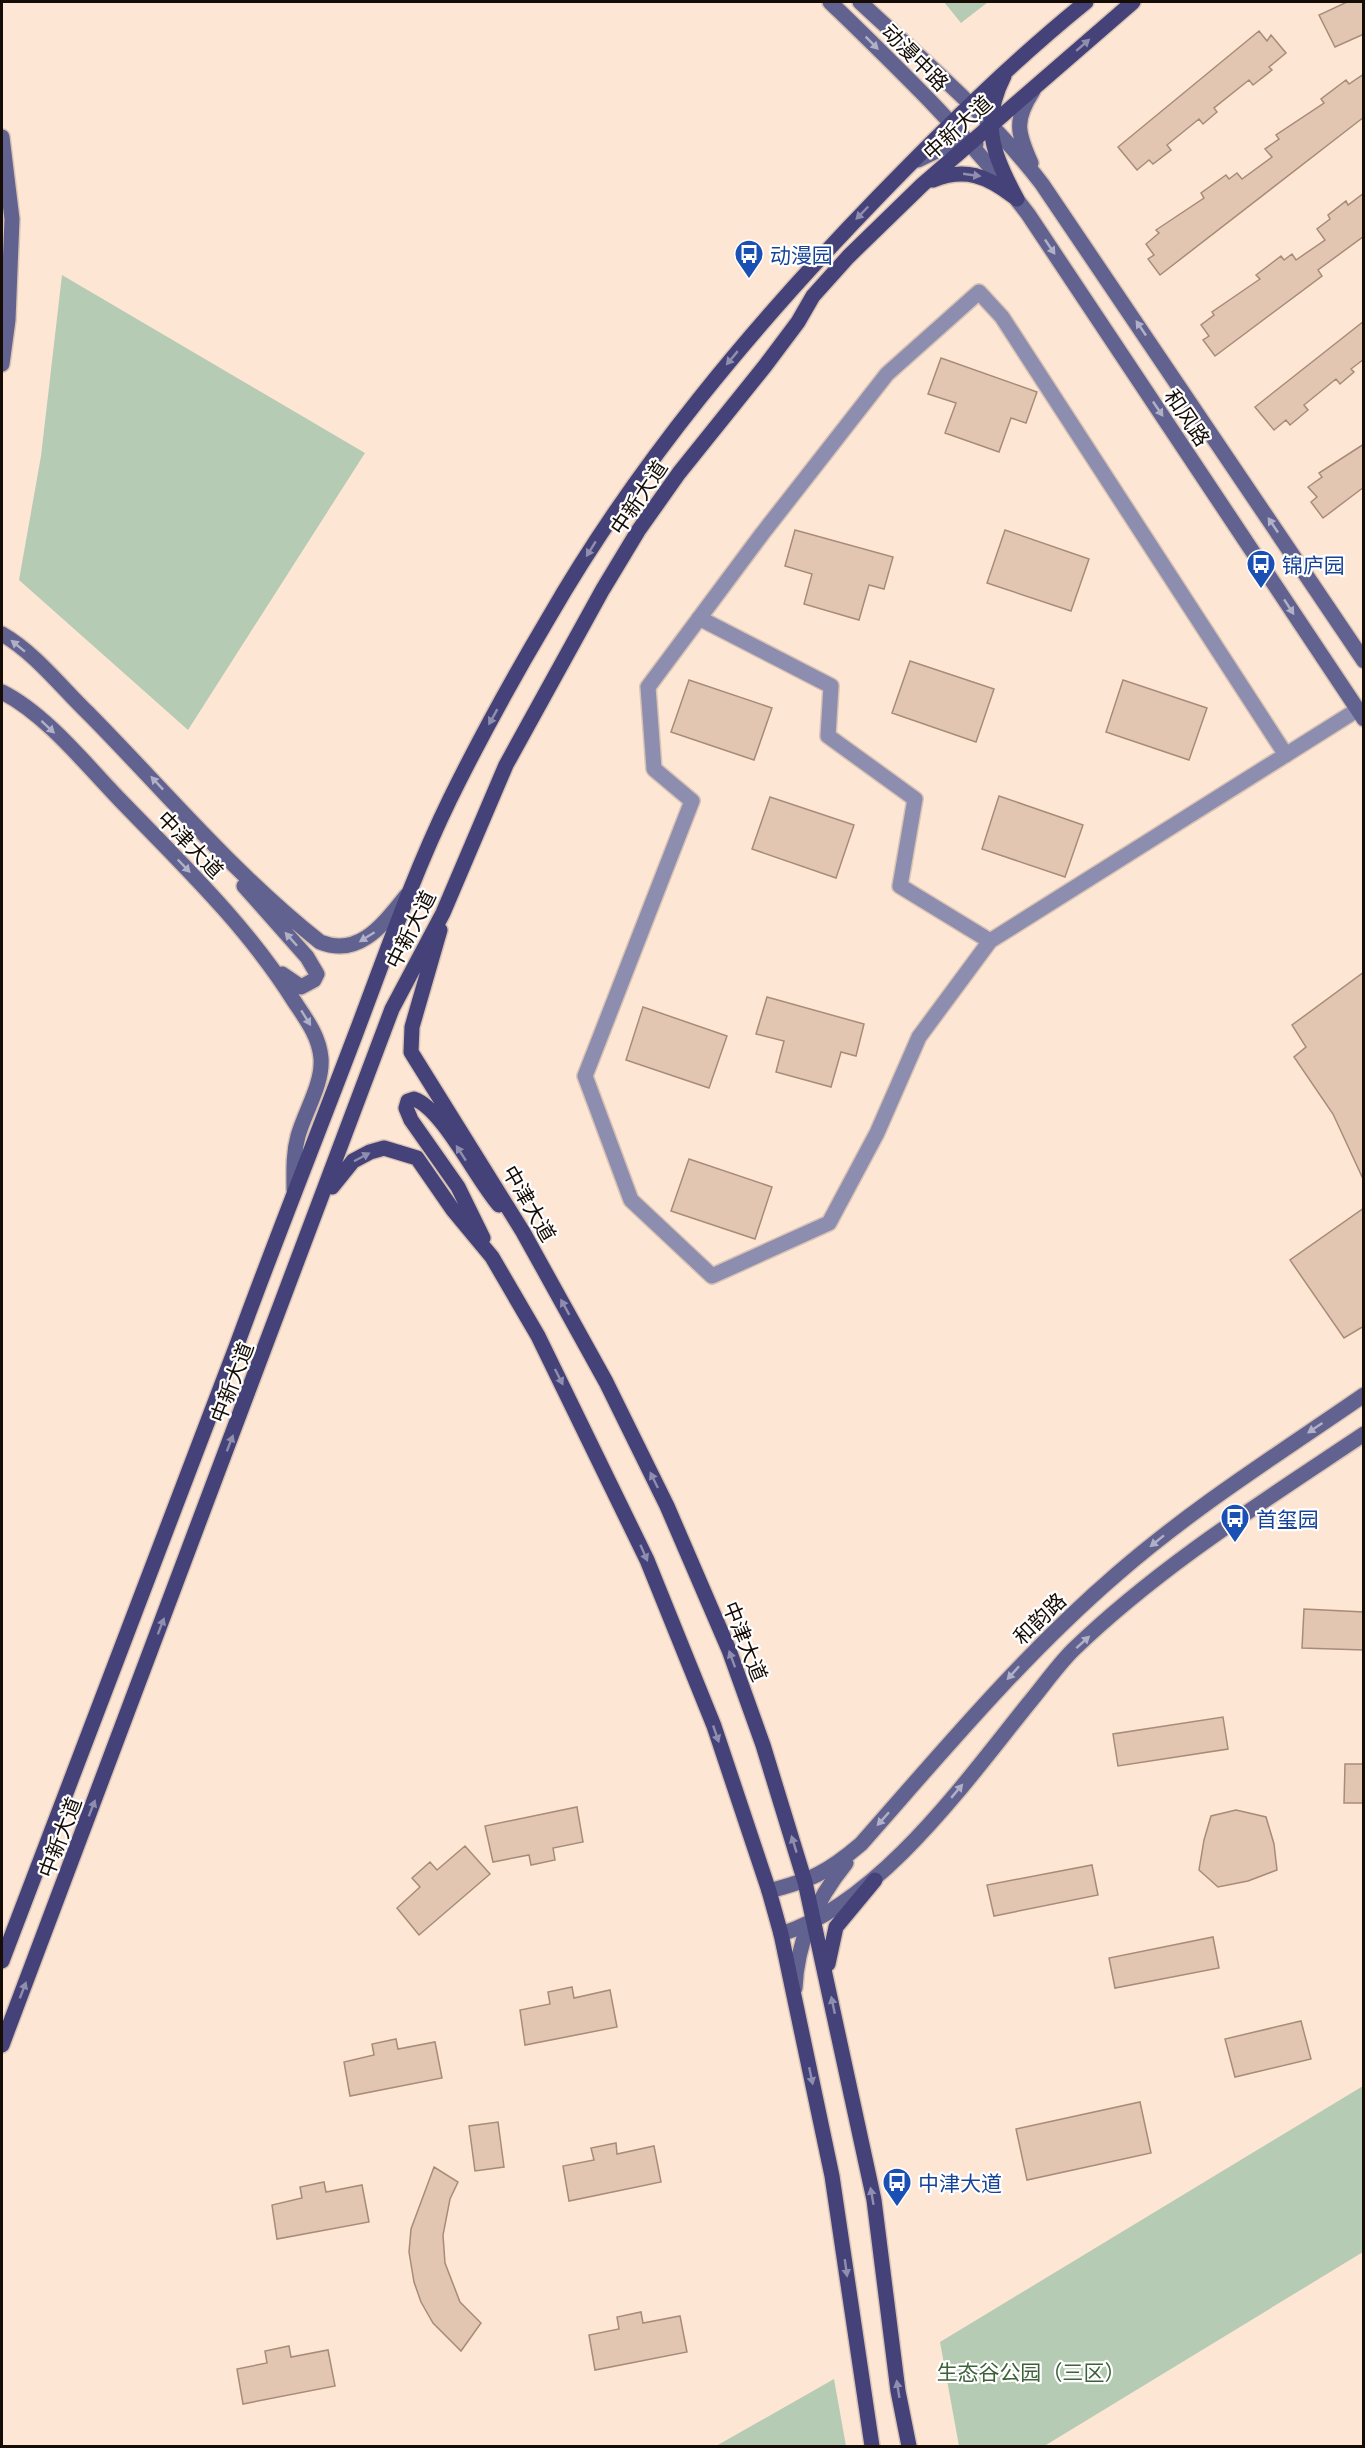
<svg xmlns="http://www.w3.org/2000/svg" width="1365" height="2448" viewBox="0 0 1365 2448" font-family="Lato,'Noto Sans SC',sans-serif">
	<rect width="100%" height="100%" fill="#fee6d5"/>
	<path fill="#b6cbb3" d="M944,2H988L961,23Z
		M62,275L365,453L188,730L19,580L41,456Z
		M1363,2086V2252L1046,2445L959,2446L940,2342Z
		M834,2379L846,2446H716Z"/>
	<path fill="#e2c6b1" stroke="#a78c78" stroke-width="1.5" d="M1347,2H1364V34L1335,47L1319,15Z
		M1259,31L1267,41L1271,35L1286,53L1269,67L1272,70L1253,85L1249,80L1214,108L1217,112L1203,124L1199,119L1167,145L1171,150L1153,164L1149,160L1137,170L1118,147Z
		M1364,74V117L1160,275L1148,259L1154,255L1146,244L1159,233L1156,230L1204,198L1201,193L1226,175L1229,179L1237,173L1242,179L1272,157L1265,149L1279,139L1276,135L1324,103L1321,99L1346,80L1349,84Z
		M1364,193V236L1318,270L1322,276L1215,356L1203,340L1209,336L1201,325L1214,315L1212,312L1260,279L1256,275L1281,256L1284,260L1292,254L1296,260L1325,240L1317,229L1330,219L1328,215L1346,201L1348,205Z
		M1364,321V359L1351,369L1354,372L1340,384L1336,379L1304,405L1308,410L1290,425L1286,420L1274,430L1255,407Z
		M941,358L1037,392L1026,423L1011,418L999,452L945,433L956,403L928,394Z
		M1364,444V487L1323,518L1311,502L1317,497L1308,487L1322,477L1319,473Z
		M795,530L893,557L884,589L869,585L859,620L804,604L812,574L785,566Z
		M1005,530L1089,559L1071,611L987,583Z
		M910,661L994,689L976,742L892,713Z
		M689,680L772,708L754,760L671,732Z
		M1123,680L1207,708L1189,760L1106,732Z
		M999,796L1083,825L1065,877L982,849Z
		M770,797L854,825L836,878L752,849Z
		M1364,972V1181L1333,1114L1294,1057L1306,1047L1292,1025Z
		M767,997L864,1024L856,1056L841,1052L831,1087L776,1072L784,1041L756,1034Z
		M643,1007L727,1036L709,1088L626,1060Z
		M689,1159L772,1187L755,1239L671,1211Z
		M1364,1208V1326L1344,1338L1290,1260Z
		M1304,1609L1364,1612V1650L1302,1648Z
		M1223,1717L1228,1749L1118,1766L1113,1734Z
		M1345,1764H1364V1803H1344Z
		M577,1807L583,1842L553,1848L555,1860L531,1865L529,1855L493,1862L485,1826Z
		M1236,1810L1266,1817L1274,1844L1277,1870L1248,1881L1218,1887L1199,1870L1204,1840L1211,1816Z
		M465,1846L490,1874L419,1935L397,1908L420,1887L412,1878L430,1862L437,1870Z
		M1092,1865L1098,1895L994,1916L987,1885Z
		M1213,1937L1219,1968L1115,1988L1109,1958Z
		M572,1987L574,1998L610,1990L617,2027L525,2045L520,2010L550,2004L548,1992Z
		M1301,2021L1311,2059L1235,2077L1225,2039Z
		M396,2039L398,2049L435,2042L442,2078L350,2096L344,2062L374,2055L372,2044Z
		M1140,2102L1151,2153L1027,2180L1016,2129Z
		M498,2122L504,2167L475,2171L469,2126Z
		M616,2143L617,2154L654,2146L661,2182L569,2201L563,2166L594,2160L591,2148Z
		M434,2167L458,2182L450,2199L443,2235L445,2263L460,2302L481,2323L461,2351L433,2323L421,2302L414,2282L409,2252L411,2229Z
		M324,2182L326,2192L362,2185L369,2222L277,2239L272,2205L302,2198L300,2187Z
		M641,2312L643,2323L680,2316L687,2352L595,2370L589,2335L619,2329L617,2317Z
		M289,2346L291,2357L328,2350L335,2386L243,2404L237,2369L267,2363L265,2351Z"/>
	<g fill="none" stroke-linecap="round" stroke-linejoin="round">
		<g stroke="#d9c3b4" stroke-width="18">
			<path id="street" d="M699,618L831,686L828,736L915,799L900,886L990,941
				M1286,755L1002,317L979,292L887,374L762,534L648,687L654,769L692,801L585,1076L631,1200L712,1276L829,1223L877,1133L919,1037L990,941L1357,710"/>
		</g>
		<g stroke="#d9c3b4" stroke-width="18">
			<path id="secondary" d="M830,2C900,70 969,136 1028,214L1364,719
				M860,2C922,60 990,116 1042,184L1364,661
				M2,137L12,219L8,320L2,364
				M918,160L949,145L976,144
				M1031,163C1017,132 1014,120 1033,91
				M2,634C35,653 61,687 89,714C165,791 235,875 320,942C360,958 384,923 407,895
				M2,692C46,714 87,766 122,802C183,865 247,926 294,1001C306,1019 319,1036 321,1058C323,1084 305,1111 298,1136C293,1154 294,1172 294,1190
				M244,886L307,957L317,974L314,980L301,987L282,974
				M769,1891C811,1880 827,1873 861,1844C943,1751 1023,1655 1117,1574C1194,1507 1280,1453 1364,1395
				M781,1934C879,1904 966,1781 1029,1703C1044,1685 1057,1666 1073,1650C1160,1566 1264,1501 1364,1434
				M795,1988C797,1940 816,1900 846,1863"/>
		</g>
		<g stroke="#d9c3b4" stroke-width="18">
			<path id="primary" d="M1004,76C980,123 993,155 1017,199
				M933,180C965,167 987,176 1013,196
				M440,930L412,1027L411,1052L523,1232L606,1382L667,1506L729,1650L763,1745L805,1882L874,2200L898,2391L909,2446
				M332,1187L353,1161L370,1152L384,1148L417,1158L453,1210L492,1257L538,1336L647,1560L714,1726L769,1891L781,1934L832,2176L872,2446
				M483,1238L458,1187L411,1120L406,1108L408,1101L414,1099C443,1109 476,1179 499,1205
				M2,1961C79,1754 161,1549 238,1342C276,1238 317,1136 356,1033C386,954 413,875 450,799C480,738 513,678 548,619C637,464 754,325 878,197C945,128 1012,62 1086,2
				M828,1964L836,1927L875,1880
				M2,2045L392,1009L443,913L506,765L603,589L638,531L679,473L765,366L798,322L813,296L848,257L922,185L1133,2"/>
		</g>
		<use href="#street" stroke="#8d8eaf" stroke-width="15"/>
		<use href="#secondary" stroke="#626290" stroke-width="15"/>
		<use href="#primary" stroke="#444279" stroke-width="15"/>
	</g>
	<defs><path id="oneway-solid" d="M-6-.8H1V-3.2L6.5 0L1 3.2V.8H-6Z" transform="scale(1.5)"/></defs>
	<g fill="#b0b0c8">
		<use href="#oneway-solid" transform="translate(872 43) rotate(45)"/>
		<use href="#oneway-solid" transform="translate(1050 247) rotate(56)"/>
		<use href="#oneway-solid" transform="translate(1141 328) rotate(-124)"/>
		<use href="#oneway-solid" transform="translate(1158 409) rotate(56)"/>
		<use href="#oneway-solid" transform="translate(1273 525) rotate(-124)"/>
		<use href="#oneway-solid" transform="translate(1289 607) rotate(57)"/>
		<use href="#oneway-solid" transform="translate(18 646) rotate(-141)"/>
		<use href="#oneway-solid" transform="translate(48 727) rotate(43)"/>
		<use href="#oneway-solid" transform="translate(157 783) rotate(-133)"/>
		<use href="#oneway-solid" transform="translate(184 866) rotate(46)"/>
		<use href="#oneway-solid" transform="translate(367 937) rotate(148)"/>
		<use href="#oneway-solid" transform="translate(291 939) rotate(-132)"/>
		<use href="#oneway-solid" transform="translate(306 1018) rotate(58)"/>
		<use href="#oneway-solid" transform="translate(1315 1428) rotate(146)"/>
		<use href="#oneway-solid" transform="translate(1157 1541) rotate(141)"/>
		<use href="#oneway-solid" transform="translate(1083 1642) rotate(-42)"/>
		<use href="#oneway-solid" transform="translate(1013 1673) rotate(132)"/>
		<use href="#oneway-solid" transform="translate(957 1791) rotate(-50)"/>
		<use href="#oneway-solid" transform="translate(883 1819) rotate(132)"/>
	</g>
	<g fill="#8f8eaf">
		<use href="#oneway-solid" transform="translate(1083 45) rotate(-41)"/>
		<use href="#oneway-solid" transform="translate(972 175) rotate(8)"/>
		<use href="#oneway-solid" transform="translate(862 213) rotate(134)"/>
		<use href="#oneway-solid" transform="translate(732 358) rotate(130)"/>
		<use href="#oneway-solid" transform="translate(591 549) rotate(122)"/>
		<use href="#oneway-solid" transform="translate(493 717) rotate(119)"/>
		<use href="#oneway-solid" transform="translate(461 1153) rotate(-123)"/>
		<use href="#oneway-solid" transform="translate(362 1157) rotate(-28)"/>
		<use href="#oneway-solid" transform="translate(565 1307) rotate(-119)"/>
		<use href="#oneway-solid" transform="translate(559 1377) rotate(63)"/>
		<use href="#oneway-solid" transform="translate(230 1443) rotate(-69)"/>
		<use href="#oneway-solid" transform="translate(654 1480) rotate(-116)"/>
		<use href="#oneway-solid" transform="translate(644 1553) rotate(66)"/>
		<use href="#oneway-solid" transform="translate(161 1626) rotate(-69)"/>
		<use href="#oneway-solid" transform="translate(732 1659) rotate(-110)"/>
		<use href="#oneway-solid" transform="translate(716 1734) rotate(71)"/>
		<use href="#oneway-solid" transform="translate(92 1808) rotate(-69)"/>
		<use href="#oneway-solid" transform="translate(794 1844) rotate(-107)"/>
		<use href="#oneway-solid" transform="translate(23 1990) rotate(-69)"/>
		<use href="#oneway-solid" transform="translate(833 2005) rotate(-102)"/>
		<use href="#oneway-solid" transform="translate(811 2076) rotate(78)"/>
		<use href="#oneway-solid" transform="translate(872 2196) rotate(-100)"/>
		<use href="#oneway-solid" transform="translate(846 2268) rotate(82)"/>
		<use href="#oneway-solid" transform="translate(898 2389) rotate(-99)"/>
	</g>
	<defs>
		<g id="bus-pin" transform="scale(1.5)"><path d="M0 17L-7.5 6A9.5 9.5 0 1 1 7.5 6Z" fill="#1a4fb4" stroke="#fff"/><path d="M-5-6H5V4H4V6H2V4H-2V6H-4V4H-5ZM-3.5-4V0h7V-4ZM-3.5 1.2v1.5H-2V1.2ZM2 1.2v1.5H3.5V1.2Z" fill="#fff"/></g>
	</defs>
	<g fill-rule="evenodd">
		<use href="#bus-pin" x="749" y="254"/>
		<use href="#bus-pin" x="1261" y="564"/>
		<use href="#bus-pin" x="1235" y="1518"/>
		<use href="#bus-pin" x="897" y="2182"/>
	</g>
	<g text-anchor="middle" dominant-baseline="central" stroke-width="4.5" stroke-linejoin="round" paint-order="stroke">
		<g font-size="21" fill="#150c05" stroke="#fff">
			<text transform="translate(916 57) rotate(45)">动漫中路</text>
			<text transform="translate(957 127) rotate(-42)">中新大道</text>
			<text transform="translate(1188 417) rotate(56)">和风路</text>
			<text transform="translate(638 497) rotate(-56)">中新大道</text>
			<text transform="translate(191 844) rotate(46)">中津大道</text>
			<text transform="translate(410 929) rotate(-63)">中新大道</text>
			<text transform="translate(530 1203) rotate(60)">中津大道</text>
			<text transform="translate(231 1382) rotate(-69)">中新大道</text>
			<text transform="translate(1039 1618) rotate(-44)">和韵路</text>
			<text transform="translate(746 1641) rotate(68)">中津大道</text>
			<text transform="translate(59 1837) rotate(-69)">中新大道</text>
		</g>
		<g font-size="21" fill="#164399" stroke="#fff" text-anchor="start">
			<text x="770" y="254">动漫园</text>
			<text x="1282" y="564">锦庐园</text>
			<text x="1256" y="1518">首玺园</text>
			<text x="918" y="2182">中津大道</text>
		</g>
		<g font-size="21" fill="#3d623a" stroke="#fff">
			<text x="1031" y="2371">生态谷公园（三区）</text>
		</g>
	</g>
	<rect width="1365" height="2448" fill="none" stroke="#150c05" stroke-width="6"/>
</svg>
